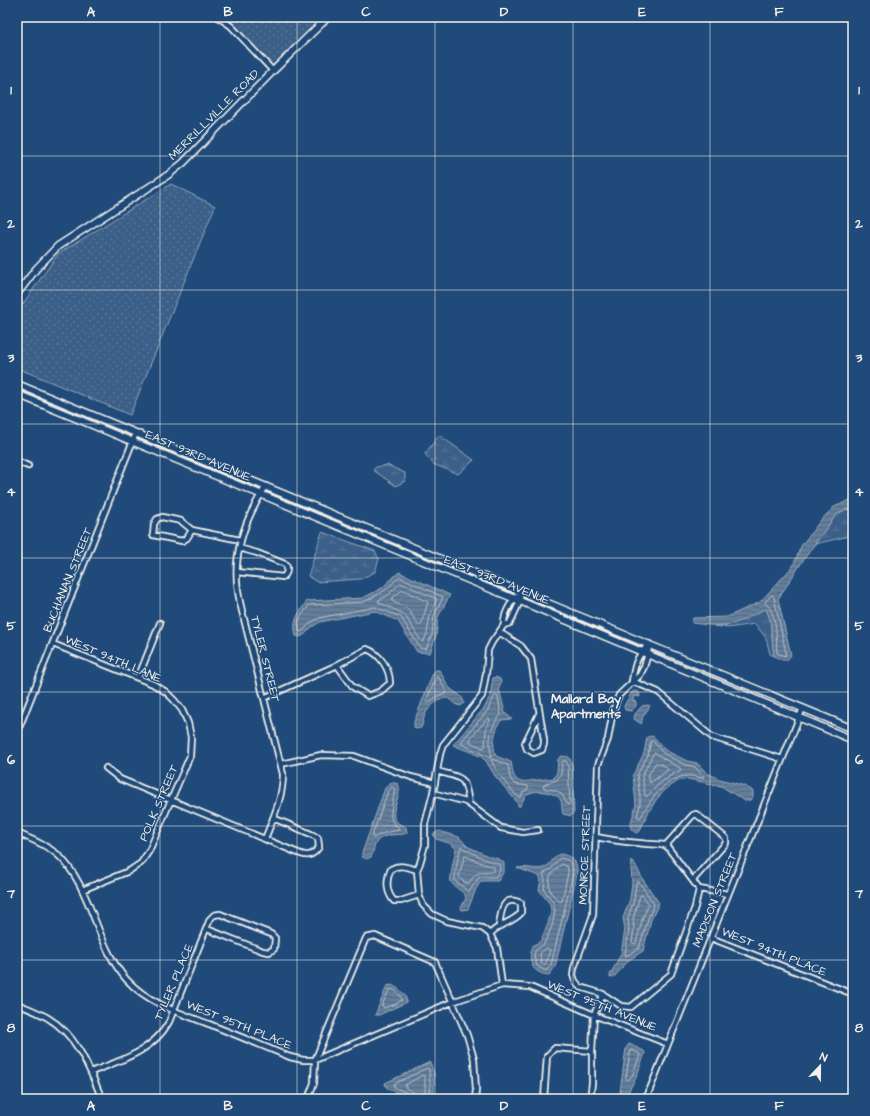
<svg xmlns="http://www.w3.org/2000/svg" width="870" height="1116" viewBox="0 0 870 1116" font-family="'Architects Daughter',sans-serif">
	<defs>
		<pattern id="green-dots" width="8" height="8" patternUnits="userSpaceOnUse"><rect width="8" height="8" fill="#3a5f88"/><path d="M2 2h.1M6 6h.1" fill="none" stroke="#577699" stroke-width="1.8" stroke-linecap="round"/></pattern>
		<pattern id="wetland-marsh" width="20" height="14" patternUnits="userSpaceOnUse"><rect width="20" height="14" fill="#3a5f88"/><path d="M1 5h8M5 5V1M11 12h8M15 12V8" fill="none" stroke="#577699"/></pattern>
		<pattern id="water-rules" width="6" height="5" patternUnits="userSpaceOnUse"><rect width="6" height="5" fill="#627e9d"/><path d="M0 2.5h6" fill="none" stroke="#58687a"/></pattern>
	</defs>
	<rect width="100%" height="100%" fill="#1f4a7a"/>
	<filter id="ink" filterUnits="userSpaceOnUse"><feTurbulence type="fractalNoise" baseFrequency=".025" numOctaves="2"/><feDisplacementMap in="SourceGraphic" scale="8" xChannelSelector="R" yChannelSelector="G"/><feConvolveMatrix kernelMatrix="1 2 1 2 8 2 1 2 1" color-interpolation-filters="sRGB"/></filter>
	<g filter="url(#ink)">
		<path fill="url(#green-dots)" stroke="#97a8b8" d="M216,17H328L273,71L231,26Z
			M171,184L215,206L130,415L17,368V312L58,254Z"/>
		<path fill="url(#wetland-marsh)" stroke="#97a8b8" d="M439,435L474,460L458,474L433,464L425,454Z
			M387,465L405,473V481L396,486L373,470L376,467Z
			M846,509L853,510V535L815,544L836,515Z
			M322,532L375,551L379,559L375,572L360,579L317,582L308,576Z
			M766,608L770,619L774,656L770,654L766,638L755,624L728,628L714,626L728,625Z"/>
		<path fill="url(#water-rules)" stroke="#9cacbb" d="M852,499H853V510L846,509L836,515L804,559L778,599L791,655L787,660H782L774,656L770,619L766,609C757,612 750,617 741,621C725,628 708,625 692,623L693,618L727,617L760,602L793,566L801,546L821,520L834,507Z
			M399,572L450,595L438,617L436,636L430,653L417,652L398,621L375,611L320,622L312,627L304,635L300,637L296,636C292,619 298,615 307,601L363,598L382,588Z
			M436,670H439C443,675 445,682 449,687C454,693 463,694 464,703L461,706L457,705L448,698C439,698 428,707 425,715C423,719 423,724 421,728L416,729L414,727V722L433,673Z
			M496,677L500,679L501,682L499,688L505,713L512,719L501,720C495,731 491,744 496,756L511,762C513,770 512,779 521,782L554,778L557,772L558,759L562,756L569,757L572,764L574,812L571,816L563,814C561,809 563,804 560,799C556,792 534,789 528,794C524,797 522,803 519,807L516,801L495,776L486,761L480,756L453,745L485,707L490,696L493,678Z
			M635,691L639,692L640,697L634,696L633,699V701L636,702V706L631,711L625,710L624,706L632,692Z
			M647,705L650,706C647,712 641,716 642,723L641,724L634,719L635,714L642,706Z
			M653,736L665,750L687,761L697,763L707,773L720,779L745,786L753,791V797L750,800L745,801L721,786L688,779L678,781L664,791L656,800L646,817L640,831L636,833L632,830L630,826L636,805L633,775L644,753L647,737Z
			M391,782L398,784C404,795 387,811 397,822C399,824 403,826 406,827L407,833L404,834C394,835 379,834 375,845C373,849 373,854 371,857L367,859L362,857V853L385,788Z
			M439,831L459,837L467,846L488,856L499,859L504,863V871L498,881H481L476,889L468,909L462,910L461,908L466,898L465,895C461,890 455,888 451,882C449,879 455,855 456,848L449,843L436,839L433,834Z
			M560,854C573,856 578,862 577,874L555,967L549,975C531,974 527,959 533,945L540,942L548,924L551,911L550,904L539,890L541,879L539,876L517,868C526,866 535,870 543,868C551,866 553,856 560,854Z
			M632,861L635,864L642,878L659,903L651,920L643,951L629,960L614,977L610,978V975L621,954L625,929L623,918L630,899L632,883L631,868Z
			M391,985C399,988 406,994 407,1002L379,1015H375L387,986Z
			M629,1044L644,1051L645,1053L636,1078L628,1092V1099H619L626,1048Z
			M430,1062L434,1073V1099H409L386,1087L385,1083Z"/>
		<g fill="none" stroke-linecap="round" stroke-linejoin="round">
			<path stroke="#bac3ca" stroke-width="1" d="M400,577L443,597L434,616L432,635L426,649L420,648L401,617L375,607L319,618L309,624L302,632L299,631L298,621L309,605L364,602L384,591Z
				M401,583L437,599L430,615L427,634L423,642L421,641L404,614L378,602L379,600L387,596Z
				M403,590L428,602L421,625H418L408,609L392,601V599Z
				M772,595L774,597L786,653L785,656L777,653C776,638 778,613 765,603Z
				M437,677L439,678L447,693L439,695L428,703L427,700Z
				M496,696L498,697L501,715C491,724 487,743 492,756L490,758L462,744L461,742L488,710L494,697Z
				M489,718L490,720L486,730L485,747L483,748L470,742V739L487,719Z
				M651,741L654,742L663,753L685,765L695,767L704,777L702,778C696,777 691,775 686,776C665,778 650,800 641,817L639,818L637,816L640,805V796L637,775L648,755Z
				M654,753H656L661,757L680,768L681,770L673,774L659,784L646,797L645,795L642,776Z
				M492,759L508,765L510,778L514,784L528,786V789L523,792L521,797H518C508,787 499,775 492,762Z
				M564,761H566L568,765L570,803L568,805C565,802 565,799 563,796C558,790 551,789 544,788L543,786L547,783L557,780L561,774L562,762Z
				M656,763C659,763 667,766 668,770L650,783L648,776Z
				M392,787L395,789L391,810V818L394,824L399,828V830L384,833L373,838L372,836L388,791Z
				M461,847L486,860L499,864L500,870L496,877H479L469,892L455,881C454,878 459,850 461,847Z
				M465,856L484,864L494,867V871C479,876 481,866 469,883L464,882L459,877Z
				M560,858C570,859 574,864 573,874L551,965L546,971L537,966L534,957L535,951L544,944L552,926L555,911L553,902L544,890L545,879L543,874L551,869Z
				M562,864L568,867V873L562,901L560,902L551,893L549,887L550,876Z
				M639,882L654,904L648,919L639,948L626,956L625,954L629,930L628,918L634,900L636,883Z
				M642,895L649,904L643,917L636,943L634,944L632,942L634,929L633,919L640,896Z
				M547,948L549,949L550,950L546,963L544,965L541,963L540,954Z
				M390,989C395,989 401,995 402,1000L396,1004L384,1008L382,1006Z
				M631,1050L639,1053L640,1055L632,1076L628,1080L626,1078Z
				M410,1099L409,1094L394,1087V1084L427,1068L429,1069L431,1099
				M415,1099L414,1093L405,1087V1085L423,1075L425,1077V1099"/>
			<g stroke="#f4f1e8" stroke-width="8">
				<path id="minor" d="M218,17L231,26L273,71
					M17,461L28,466
					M192,530L187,538L182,541L153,535L154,524L157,519L162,517L181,521L192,530L240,540
					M237,572L283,577C287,574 287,571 287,567L285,564L257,553L239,548
					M504,625C503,616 510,603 516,596
					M499,632L521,646L531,659L544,740V744L542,750L534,753L527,749L525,743L539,714
					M53,644L153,684L166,692L174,700L182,710L188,723L191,737L190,756L149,851L141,863L129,871L82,890
					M649,644L648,654L644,667L640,675L619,695L616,702L613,711L608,739L598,765L593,915L574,968L573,975L575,981L580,987L603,994L621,1006L631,1007L671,974L695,907L699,889
					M138,678L160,623
					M632,681L658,692L712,737L782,759
					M632,681C635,664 636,657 649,644
					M264,698L333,667L367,649C380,654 390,669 390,683L381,691L368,696L353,687L337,665
					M17,733L136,433
					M281,764L321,755L354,756L411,777L435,783
					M106,768L120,779L291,850C303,855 310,860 319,847L318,838L311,834L273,818
					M437,771C464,779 465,775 469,804
					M433,793L466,802L501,828L523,832L538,830
					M17,833C31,839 45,844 57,854C92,885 95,945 127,980C148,1003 180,1013 209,1024C236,1035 263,1046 290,1057L303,1060H315L452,1002L502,985L530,987L594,1015L668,1044
					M596,837C620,842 642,844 666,845L699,889L728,894
					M265,839C273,818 283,798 283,774L243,615C241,607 239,599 238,591C232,553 246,517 266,486
					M666,845L693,815L696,814L726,838V843L693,880
					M417,870C407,867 400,864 391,869C386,880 386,892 394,901H401L419,895
					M490,934C500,923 512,923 521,913V903C502,894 501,912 499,926
					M711,938L853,994
					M502,985L497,948L490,934L482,928L447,921L432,914L423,905L419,895L417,870L420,863L425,845V824L433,793L440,754L443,745L482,696L486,674L488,650L492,642L504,625L510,623L520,601V591
					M17,1004C27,1008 38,1012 48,1018C78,1036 89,1068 102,1099
					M91,1072C121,1060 152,1052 169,1022L210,919L214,915L220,914L271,934L275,938L274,949L269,952L263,951L207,929
					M308,1099L314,1083L315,1060L366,938L375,936L435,962L467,1035L474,1059L476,1090L475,1099
					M544,1099L547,1056L555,1048L592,1051
					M590,1099L592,1083V1051L594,1015L603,994
					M646,1099L803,708"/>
			</g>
			<g stroke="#f4f1e8" stroke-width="9">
				<path id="tertiary" d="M17,294L36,269L58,246L168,175L183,163L273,71L328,17
					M17,384L853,729
					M17,394L520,601L853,740"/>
			</g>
			<use href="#minor" stroke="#1f4a7a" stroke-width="4.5"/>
			<use href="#tertiary" stroke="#1f4a7a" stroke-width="6"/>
		</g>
	</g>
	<path fill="none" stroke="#f4f1e8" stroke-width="1" stroke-opacity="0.55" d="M160,17V1099M297,17V1099M435,17V1099M573,17V1099M710,17V1099M17,156H853M17,290H853M17,424H853M17,558H853M17,692H853M17,826H853M17,960H853"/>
	<g text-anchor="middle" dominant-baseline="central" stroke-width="3" stroke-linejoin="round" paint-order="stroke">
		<g font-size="12" fill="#f4f1e8" stroke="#1f4a7a">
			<text transform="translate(214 115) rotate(-45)">MERRILLVILLE ROAD</text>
			<text transform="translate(198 456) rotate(23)">EAST 93RD AVENUE</text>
			<text transform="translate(68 580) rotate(-68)">BUCHANAN STREET</text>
			<text transform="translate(497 580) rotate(22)">EAST 93RD AVENUE</text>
			<text transform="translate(113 659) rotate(23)">WEST 94TH LANE</text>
			<text transform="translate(265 659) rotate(76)">TYLER STREET</text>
			<text transform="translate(159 803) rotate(-67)">POLK STREET</text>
			<text transform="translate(585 855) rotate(-88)">MONROE STREET</text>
			<text transform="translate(715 900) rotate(-68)">MADISON STREET</text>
			<text transform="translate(774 952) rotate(22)">WEST 94TH PLACE</text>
			<text transform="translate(174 982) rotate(-67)">TYLER PLACE</text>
			<text transform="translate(602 1006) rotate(22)">WEST 95TH AVENUE</text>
			<text transform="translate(239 1025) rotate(22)">WEST 95TH PLACE</text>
		</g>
		<g font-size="13" font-weight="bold" fill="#f4f1e8" stroke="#1f4a7a">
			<text x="586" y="699">Mallard Bay<tspan x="586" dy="15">Apartments</tspan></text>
		</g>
	</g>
	<rect width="870" height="1116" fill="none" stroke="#1f4a7a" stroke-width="44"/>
	<g transform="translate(820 1066) rotate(22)" stroke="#1f4a7a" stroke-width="3" paint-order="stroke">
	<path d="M0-3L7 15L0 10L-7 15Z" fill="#f4f1e8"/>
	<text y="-6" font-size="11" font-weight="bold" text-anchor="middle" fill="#f4f1e8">N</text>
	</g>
	<rect x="22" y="22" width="826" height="1072" fill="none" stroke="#f4f1e8" stroke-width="1.5"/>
	<g font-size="13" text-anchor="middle" font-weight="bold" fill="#f4f1e8">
		<text x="91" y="16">A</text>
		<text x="228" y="16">B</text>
		<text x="366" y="16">C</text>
		<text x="504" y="16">D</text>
		<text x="642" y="16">E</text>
		<text x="779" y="16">F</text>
		<text x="11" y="94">1</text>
		<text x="859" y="94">1</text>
		<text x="11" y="228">2</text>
		<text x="859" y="228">2</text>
		<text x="11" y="362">3</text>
		<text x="859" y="362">3</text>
		<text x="11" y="496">4</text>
		<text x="859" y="496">4</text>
		<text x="11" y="630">5</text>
		<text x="859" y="630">5</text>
		<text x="11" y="764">6</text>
		<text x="859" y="764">6</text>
		<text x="11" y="898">7</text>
		<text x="859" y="898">7</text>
		<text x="11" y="1032">8</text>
		<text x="859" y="1032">8</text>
		<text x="91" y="1110">A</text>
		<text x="228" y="1110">B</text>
		<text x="366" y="1110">C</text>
		<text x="504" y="1110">D</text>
		<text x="642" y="1110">E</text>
		<text x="779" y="1110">F</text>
	</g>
</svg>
